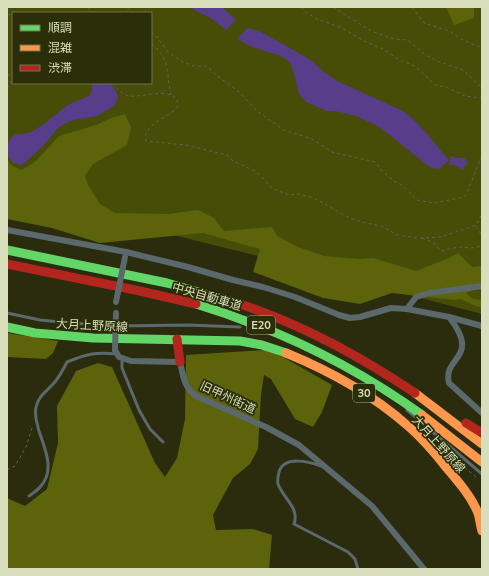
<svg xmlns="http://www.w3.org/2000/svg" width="489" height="576" viewBox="0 0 489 576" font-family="Mulish,'Noto Sans JP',sans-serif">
	<rect width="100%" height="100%" fill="#2a2c0d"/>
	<path fill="#474d07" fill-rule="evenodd" d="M7,7H482V314L294,265L7,194ZM13,13H151V83H13Z"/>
	<path fill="#5c630a" d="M446,7H474V18L454,25Z
		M125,114L131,127L127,145L93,164L85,176L88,185L100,204L115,213L168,214L198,210L214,218L224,231L272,227L277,236L298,247L324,256L359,259L373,258L416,271L449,258L458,253L472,267L482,266V286L466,293L473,299L482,300V308L471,304L461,299L454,300L392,293L360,304L323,298L253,272L260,249L203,233L100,243L52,228L7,219V160L12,166L22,170L36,161L59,136L96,125L111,118Z
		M7,333L58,341L53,353L46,359L7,357Z
		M264,350L283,357L332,385L322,412L313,427L295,419L271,379L264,375L261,394L258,449L250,464L233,478L213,515L216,530L253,529L272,535L269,569H7V498L25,506L47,489L58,443L57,406L76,371L98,363L112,367L155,463L165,477L177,458L185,419L186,355Z"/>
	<path fill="#583d8b" d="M190,7H222L236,20L226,30L209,17L196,11Z
		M247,28L259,31L283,44L312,61L324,72L337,81L403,111C421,124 433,142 448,159V161L439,169L431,168L378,126L356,116L335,111H327L306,102L299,94L292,66L287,60L281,56L252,47L237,39Z
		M94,83H109L113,87L117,93L118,97L114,106L97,116L74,120L64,124L58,128L43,146L22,165C6,163 2,147 13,136C18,132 25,135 31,132C45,125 55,114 68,105C75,101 83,99 90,95L92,89L91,86Z
		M452,156L456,158H464L468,162L462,170L458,166L449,165L450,157Z"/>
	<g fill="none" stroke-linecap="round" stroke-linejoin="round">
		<path stroke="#5d645b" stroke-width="1" stroke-dasharray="3 3" stroke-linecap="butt" d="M87,7L92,13
			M127,7L131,13
			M301,7L307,13L317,19L342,28L364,41L383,49L399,60L415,66L435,85L446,87L465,96L482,98
			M333,7L371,31L394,39L408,40L424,54L437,61L463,70L482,88
			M412,7L424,23L449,31L461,39L482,48
			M7,14L13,16
			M151,32L157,37L168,52L183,62L194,66H206L210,69L216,75L238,91L257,111L284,130L312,139L332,152L375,162L383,172L394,181L403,186L417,200L434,203L464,197L467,193L482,155
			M151,44C171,58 166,74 171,95
			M7,76L13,72
			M112,83C117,88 121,94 129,96C141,98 176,85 178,104C178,115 140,123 146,141L186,145L227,155L233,161L255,171L262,177L269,186L276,190L289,195L299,194L314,198L350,218L362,222L381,226L398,235L418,238L441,237L476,225L482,214
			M7,88L13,80
			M476,226L482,236
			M422,238L434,243L441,251L458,247L472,248L482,246
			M454,463H459L476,477L477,476
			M7,470L15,466L26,447L32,428"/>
		<path stroke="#5b696c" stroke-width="3" d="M7,313L40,320L70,323L119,326L188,325L240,327
			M122,359V368L139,410L150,429L163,442
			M407,410L482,474
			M321,466C310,462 284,455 279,472C278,476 277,480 278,484C283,498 300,508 294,524L348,552L355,559L358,569
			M29,496C33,493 38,490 41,486C55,470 45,449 39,431C37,423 34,416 36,407C39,395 46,392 54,383C59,377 63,370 67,362C87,354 94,352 117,354"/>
		<path stroke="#5b696c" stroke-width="6" d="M7,230L126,252L188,267L233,280L263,287L295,297L339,315L350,318L360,317L391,308L407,309L449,317L482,326
			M407,309L416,297L429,293L482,286
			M449,317C482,359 442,356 449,383L482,413
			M115,350L119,357L131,361L180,362C183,375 184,388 196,396L266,427L299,445L372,506L424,569"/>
		<path stroke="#63d668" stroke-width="9" d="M7,250L167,283L240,304
			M196,304C278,329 353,365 422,415
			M7,327L35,333L93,338L240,341L262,345L286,353"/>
		<path stroke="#ff974d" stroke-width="9" d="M286,353C330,371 372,394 408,426C422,438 434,452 445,466C457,480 471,496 478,513C480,519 480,525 482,531
			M415,393L482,444
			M422,415L482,462"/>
		<path stroke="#b3261e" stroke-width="9" d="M7,264L140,291L196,304
			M240,304C303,325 360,356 415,393
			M177,339L180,362
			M466,423L482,433"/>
		<path stroke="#5b696c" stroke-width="6" d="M116,302L125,257
			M115,350L116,313"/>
	</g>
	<g text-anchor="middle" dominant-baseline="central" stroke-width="3.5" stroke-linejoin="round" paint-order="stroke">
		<g fill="#2a2e09" stroke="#a4a986" stroke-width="1">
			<rect x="247" y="316" width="28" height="18" rx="3"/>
			<rect x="353" y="384" width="22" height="18" rx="3"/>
		</g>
		<g font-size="11" font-weight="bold" fill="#d8debb">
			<text x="261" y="325">E20</text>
			<text x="364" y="393">30</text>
		</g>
		<g font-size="12" fill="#d8debb" stroke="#2a2e09">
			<text transform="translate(207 296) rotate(16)">中央自動車道</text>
			<text transform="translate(92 325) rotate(3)">大月上野原線</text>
			<text transform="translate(228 397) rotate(25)">旧甲州街道</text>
			<text transform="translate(439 444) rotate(48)">大月上野原線</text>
		</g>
	</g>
	<rect width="489" height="576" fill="none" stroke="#d8debb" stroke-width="16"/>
	<rect x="12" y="12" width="140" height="72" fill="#2a2e09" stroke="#707450"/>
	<rect x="20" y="25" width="20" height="6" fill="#63d668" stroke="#707450"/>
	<text x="48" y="32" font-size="12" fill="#d8debb">順調</text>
	<rect x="20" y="45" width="20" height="6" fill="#ff974d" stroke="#707450"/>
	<text x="48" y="52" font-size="12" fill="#d8debb">混雑</text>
	<rect x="20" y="65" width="20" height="6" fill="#b3261e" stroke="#707450"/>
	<text x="48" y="72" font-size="12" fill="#d8debb">渋滞</text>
</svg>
